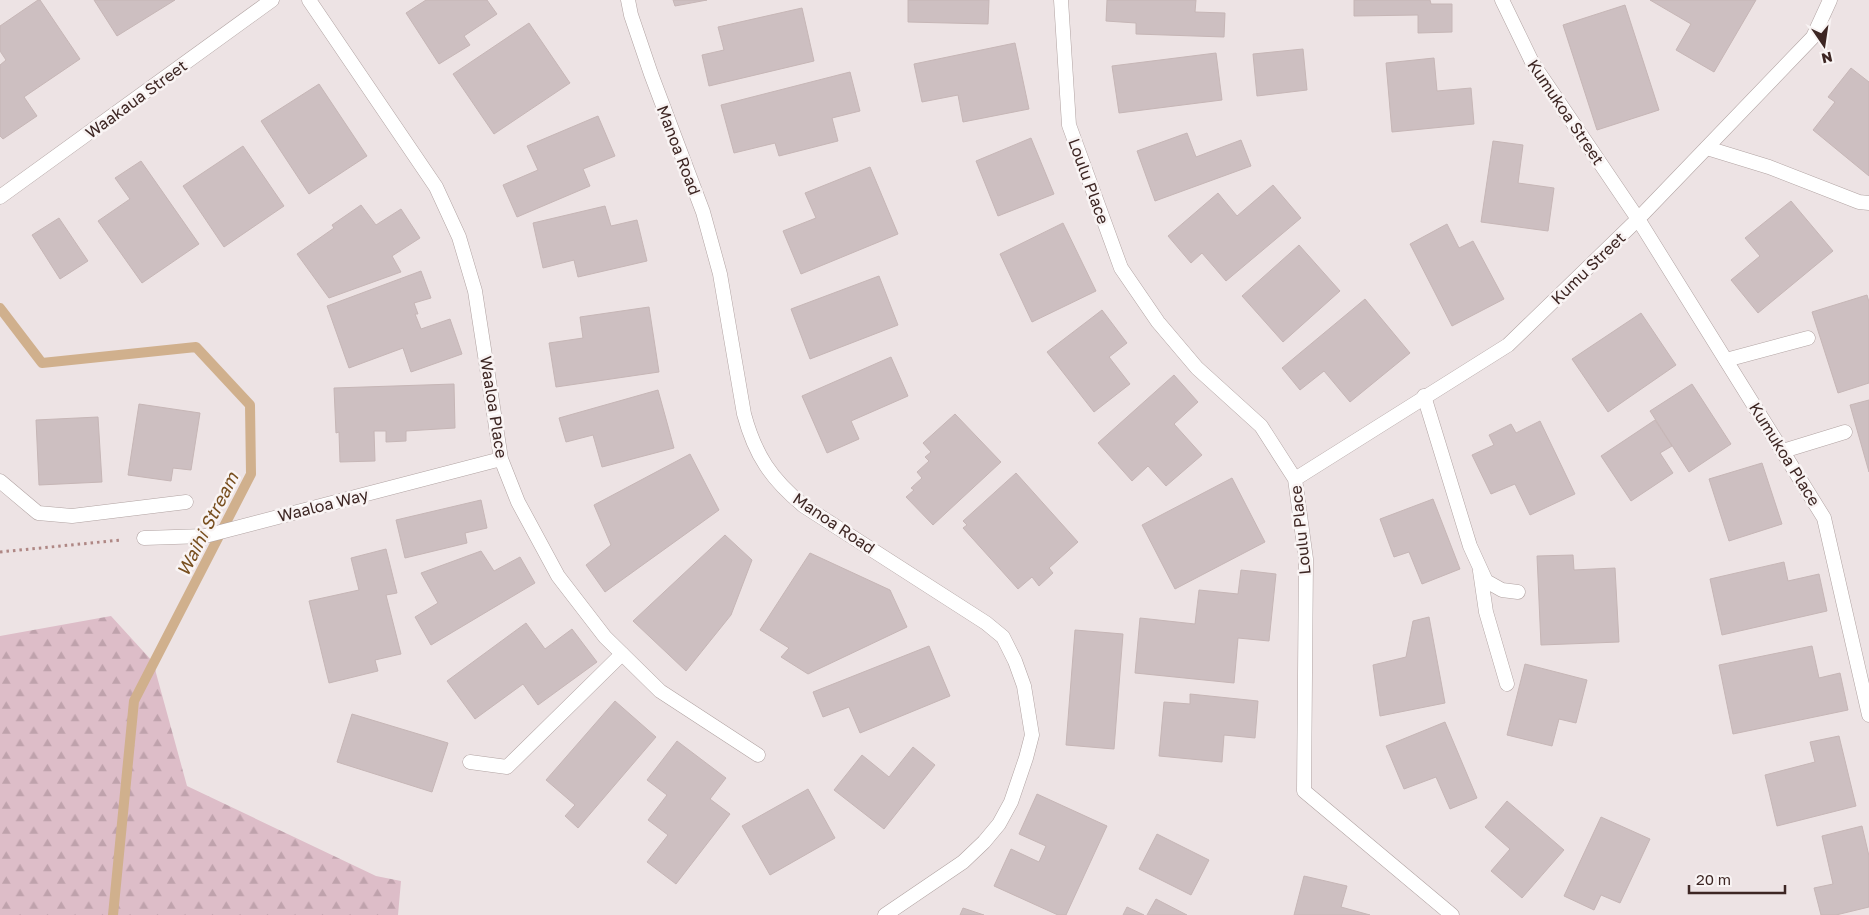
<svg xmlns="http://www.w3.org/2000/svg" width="1869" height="915" viewBox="0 0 1869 915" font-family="'Golos Text',sans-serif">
	<defs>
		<pattern id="forest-firs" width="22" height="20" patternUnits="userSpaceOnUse" patternTransform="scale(1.25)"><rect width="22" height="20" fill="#ddbdc8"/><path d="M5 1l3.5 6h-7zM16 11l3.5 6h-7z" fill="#bfa2ac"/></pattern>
	</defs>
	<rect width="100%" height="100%" fill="#ede3e4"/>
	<path fill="url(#forest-firs)" d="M111,616L153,662L187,786L376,876L401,881L398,915H0V636Z"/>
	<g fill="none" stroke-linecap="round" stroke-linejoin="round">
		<path stroke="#d0b08d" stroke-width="10" d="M0,308L42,363L196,347L250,405L251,474L134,701L113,915"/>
	</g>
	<path fill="#cdbfc1" stroke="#c6b6b6" d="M38,0H40L80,59L24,97L37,116L3,139L0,136V65L6,60L0,51V26Z
		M94,0H175L117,36Z
		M426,0H487L497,14L464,36L470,45L439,64L406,13Z
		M673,0H707L675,6Z
		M908,0H989L988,24L908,22Z
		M1107,0H1196L1195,12L1225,13L1224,37L1136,34V23L1106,21Z
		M1354,0H1430L1431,4H1452V32L1418,33V15L1354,16Z
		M1650,0H1756L1714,72L1676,50L1691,24Z
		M1625,5L1659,110L1597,130L1563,25Z
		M802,8L814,61L709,86L702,55L724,50L718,27Z
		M529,23L570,83L494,134L453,74Z
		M1015,43L1029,109L963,122L958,95L922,102L914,64Z
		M1303,49L1307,90L1257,96L1253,54Z
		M1216,53L1222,100L1119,113L1112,66Z
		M1434,58L1437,91L1471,88L1474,124L1392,132L1386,63Z
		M1851,68L1869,82V176L1813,130L1835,102L1828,97Z
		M850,72L860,111L832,118L838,141L779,156L775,143L734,153L721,105Z
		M319,84L367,156L309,194L261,121Z
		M598,116L615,156L583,169L590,186L517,217L503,185L538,170L527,146Z
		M1187,133L1196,157L1241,140L1251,166L1155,201L1137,151Z
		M1031,138L1054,194L998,216L976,161Z
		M1493,141L1523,145L1518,183L1554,188L1548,231L1481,222Z
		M243,146L284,206L224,247L183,186Z
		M141,161L199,244L142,283L98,221L130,199L115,178Z
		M870,167L898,234L801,274L783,231L816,218L805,193Z
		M1273,185L1301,218L1226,281L1202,253L1191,263L1168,236L1218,193L1237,216Z
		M1791,201L1833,251L1758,313L1731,280L1760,256L1745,238Z
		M361,205L376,225L401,209L420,238L392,256L401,272L329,298L297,254L334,228L332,225Z
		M605,206L611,226L637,220L647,261L578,277L574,260L543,268L533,223Z
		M59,218L88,261L60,279L32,235Z
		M1063,223L1096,291L1032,322L1000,254Z
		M1447,224L1459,248L1473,241L1504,299L1452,326L1410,244Z
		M1299,245L1340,291L1283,342L1242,296Z
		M421,271L431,298L414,303L418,314H415L421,329L450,319L462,354L411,372L403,348L349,368L327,306Z
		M879,276L898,325L810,359L791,309Z
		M1867,295L1869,302V383L1838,393L1812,312Z
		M1365,299L1410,353L1350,402L1324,371L1300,390L1282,368Z
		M649,307L659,372L556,387L549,343L583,338L580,317Z
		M1102,310L1127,343L1109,357L1130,384L1094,412L1047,352Z
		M1641,313L1676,365L1608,412L1572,359Z
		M891,357L908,396L851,421L859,439L827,453L802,396Z
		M1174,375L1198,402L1174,424L1202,455L1166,486L1148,466L1132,481L1098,443Z
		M454,384L455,428L406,431V441L386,442V431H374L375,461L340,462L339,432L336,433L334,388Z
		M1692,384L1731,444L1689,472L1650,411Z
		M658,390L674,448L602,467L593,435L566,442L559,418Z
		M1869,400V472L1850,405Z
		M139,404L200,413L191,470L173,468L171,481L128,475Z
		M955,414L1001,462L933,525L906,497L914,490L911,488L922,478L917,472L929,461L925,457L931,452L923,443Z
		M98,417L102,482L39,485L36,420Z
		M1655,420L1672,446L1660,453L1673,473L1631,501L1601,456Z
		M1540,421L1575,494L1530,515L1515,484L1491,494L1472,455L1494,445L1489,435L1511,424L1516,433Z
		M690,454L719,510L605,592L586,565L611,545L594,505Z
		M1762,463L1782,524L1729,541L1709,479Z
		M1016,473L1078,542L1049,568L1053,573L1039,586L1032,577L1018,589L963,528L967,525L963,521Z
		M1232,478L1265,542L1175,589L1142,525Z
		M1433,499L1460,569L1422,584L1409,552L1394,557L1380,519Z
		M481,500L487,528L465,533L467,543L405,558L396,520Z
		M725,535L752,560L731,615L686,671L633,621Z
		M386,549L397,593L386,595L401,654L375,660L378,671L329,683L309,601L359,590L351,558Z
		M481,551L494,571L520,557L535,583L431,645L415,617L438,603L421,573Z
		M810,553L890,590L907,627L808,674L781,657L789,648L760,630Z
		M1573,555L1574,570L1615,568L1619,642L1541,645L1537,556Z
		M1784,562L1788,581L1819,574L1827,611L1722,635L1710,579Z
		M1241,570L1276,574L1269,641L1238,638L1234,683L1135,673L1140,618L1195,624L1199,590L1238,594Z
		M1429,617L1445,703L1380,716L1373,665L1406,657L1413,621Z
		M526,623L545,649L572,629L597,662L538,705L523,684L475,719L447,681Z
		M1075,630L1123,634L1114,749L1066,745Z
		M929,646L950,696L860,733L849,707L823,717L813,692Z
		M1812,646L1819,678L1840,673L1848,710L1733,734L1719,665Z
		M1525,664L1587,680L1576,723L1559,719L1552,746L1507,735Z
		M1190,694L1258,701L1255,738L1224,735L1222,762L1159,756L1164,702L1190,704Z
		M615,701L656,737L578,828L565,816L575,805L546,780Z
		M352,714L448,743L432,792L337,762Z
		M1445,722L1477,798L1450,809L1436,777L1404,789L1386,746Z
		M1839,736L1856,806L1777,826L1765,775L1815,762L1810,742Z
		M677,741L726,778L710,799L730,814L676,884L647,862L668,835L648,820L667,795L647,780Z
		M913,747L935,765L884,829L834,790L862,755L889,777Z
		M808,789L835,838L770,875L742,826Z
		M1037,794L1107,826L1066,915H1058L994,886L1011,849L1039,862L1046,846L1019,834Z
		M1507,801L1564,850L1522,898L1491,871L1510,849L1485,827Z
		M1601,817L1650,839L1620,903L1601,895L1594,910L1564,896Z
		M1862,826L1869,856V907L1836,915H1821L1814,888L1833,884L1822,836Z
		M1157,834L1209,860L1191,895L1139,869Z
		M1304,876L1347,886L1341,907L1370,915H1294Z
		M1156,899L1187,915H1147Z
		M1127,907L1144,915H1123Z
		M963,908L984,915H960Z"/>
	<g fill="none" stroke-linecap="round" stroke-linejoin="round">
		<g stroke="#b1a3a2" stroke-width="15">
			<path id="service" d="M628,0L631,15L651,74L703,212L720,274L744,414C755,455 771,479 804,506L986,623L1003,637L1015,661L1024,686L1032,735L1026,758L1011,802L999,824L984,842L963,862L885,915
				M1707,148L1769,167L1859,202L1869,203
				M1726,360L1808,338
				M1424,396L1470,546L1486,581L1502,590L1518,592
				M1783,451L1845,432
				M1480,571L1486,612L1507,684
				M470,762L507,767L622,654"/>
		</g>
		<g stroke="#b1a3a2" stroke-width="15">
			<path id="minor" d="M309,0L436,187L459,237L475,291L501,459L518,502L558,576L605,637L660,691L758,755
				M1061,0L1069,125L1121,268L1158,322L1197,368L1261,426L1295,479L1306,559L1304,791L1452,915
				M1502,0L1533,64L1638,219L1824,518L1869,715
				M0,197L272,0
				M1295,479L1508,345L1638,219L1813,37L1830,0
				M0,481L38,513L72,516L186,502
				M144,538L205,536L501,459"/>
		</g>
		<path stroke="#af8784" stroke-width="3" stroke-dasharray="2.5 4" stroke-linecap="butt" d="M0,552L121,540"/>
		<use href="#service" stroke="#fff" stroke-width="14"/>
		<use href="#minor" stroke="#fff" stroke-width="14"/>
	</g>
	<g text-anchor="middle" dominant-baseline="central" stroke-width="5" stroke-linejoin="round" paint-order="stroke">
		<g font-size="16" fill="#3d2623" stroke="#f9f4f4">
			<text transform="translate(136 99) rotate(-36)">Waakaua Street</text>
			<text transform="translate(1566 112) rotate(56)">Kumukoa Street</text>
			<text transform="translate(679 150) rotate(69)">Manoa Road</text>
			<text transform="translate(1089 181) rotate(70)">Loulu Place</text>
			<text transform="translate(1588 268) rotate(-44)">Kumu Street</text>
			<text transform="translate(494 407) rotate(81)">Waaloa Place</text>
			<text transform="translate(1785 454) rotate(58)">Kumukoa Place</text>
			<text transform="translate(323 505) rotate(-14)">Waaloa Way</text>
			<text transform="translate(834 523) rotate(34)">Manoa Road</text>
			<text transform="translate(1300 530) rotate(-96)">Loulu Place</text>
		</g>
		<g font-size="18" font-style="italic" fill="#784f1f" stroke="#f9f4f4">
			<text transform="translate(207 524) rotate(-63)">Waihi Stream</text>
		</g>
	</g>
	<g transform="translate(1824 45) rotate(167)" stroke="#f9f4f4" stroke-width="4" paint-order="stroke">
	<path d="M0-4L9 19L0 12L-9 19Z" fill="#3d2623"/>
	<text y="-8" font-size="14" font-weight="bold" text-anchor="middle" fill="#3d2623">N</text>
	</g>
	<path d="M1689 885v8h96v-8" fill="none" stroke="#3d2623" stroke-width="2.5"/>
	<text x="1696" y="885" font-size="15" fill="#3d2623" stroke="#f9f4f4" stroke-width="4" paint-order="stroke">20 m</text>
</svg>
